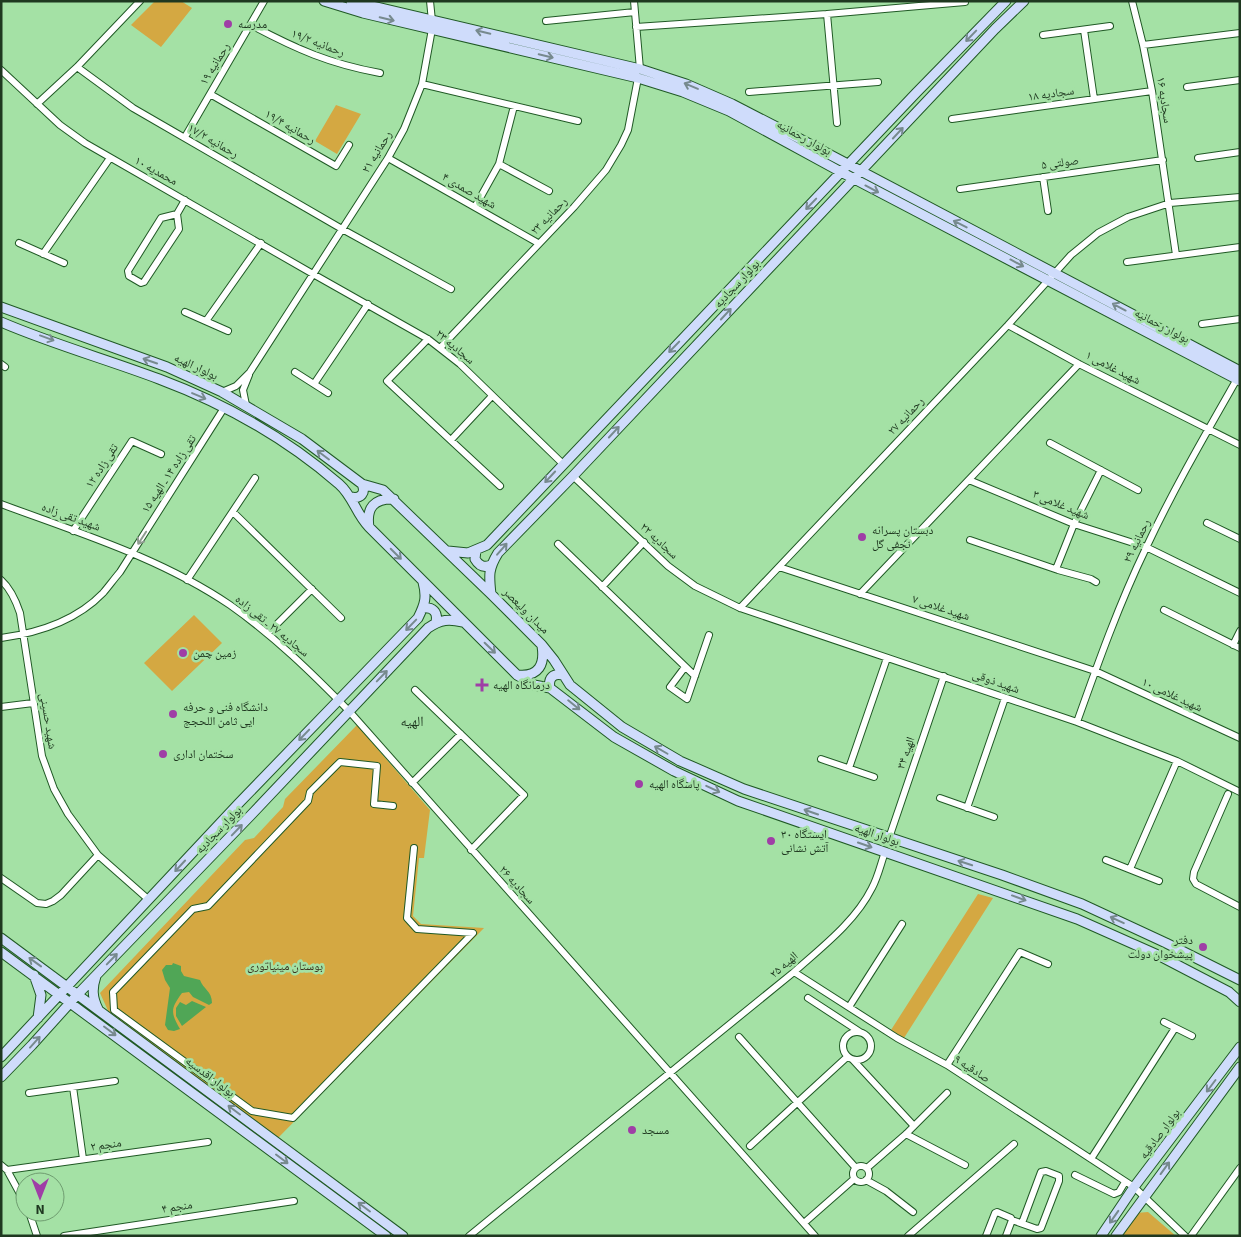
<svg xmlns="http://www.w3.org/2000/svg" width="1241" height="1237" viewBox="0 0 1241 1237" font-family="'Source Sans 3','Noto Naskh Arabic',sans-serif">
	<rect width="100%" height="100%" fill="#a4e1a5"/>
	<path fill="#d4a842" d="M155,1H181L192,8L161,47L131,25Z
		M336,105L361,114L337,154L315,141Z
		M194,615L222,643L172,691L144,663Z
		M357,725L430,810L424,858H419L413,916L421,924L484,928L278,1138L110,1015L100,993L245,840L254,838L283,807L285,799Z
		M978,894L993,898L904,1038L891,1030Z
		M1148,1212L1176,1236H1120L1136,1213Z"/>
	<path fill="#50a656" d="M173,963L181,966V971L184,976L200,980C203,989 212,991 212,1003L209,1005L193,997L189,992L182,993C171,1008 170,1012 180,1029L174,1031L168,1030L165,1025L170,988L165,980L162,970L166,965H172Z
		M192,1001L206,1007L182,1026L176,1016V1008L180,1002L186,1005Z"/>
	<g fill="none" stroke-linecap="round" stroke-linejoin="round">
		<g stroke="#205925" stroke-width="8">
			<path id="street" d="M430,1L432,21
				M634,1L640,69
				M1132,1L1143,45L1152,91L1176,255
				M827,14L837,123
				M546,21L635,12
				M251,25C296,49 330,64 380,73
				M636,27L827,14L965,2
				M1084,30L1094,99
				M1043,35L1110,26
				M1143,45L1240,33
				M77,67L133,108L342,229L451,289
				M1,70L60,125L85,143L313,274L428,339L460,364L563,464
				M422,84L578,121
				M1187,87L1240,80
				M749,92L878,82
				M210,94L336,166L349,145
				M37,104L77,67L140,1
				M952,119L1152,91
				M185,137L264,1
				M388,158L538,243
				M1198,158L1240,152
				M499,164L549,191
				M1043,177L1048,211
				M960,189L1163,160
				M475,207L499,164L514,106
				M177,214L179,229L144,282L141,283L129,276L128,271L161,218L177,214L185,200
				M19,243L64,263
				M43,254L110,158
				M1127,262L1240,247
				M185,312L228,331
				M206,321L261,243
				M1202,324L1240,319
				M1008,325L1079,364L1240,445
				M428,339L387,381L500,486
				M440,348L574,207L606,170L621,145L628,130L638,78
				M1,364L5,367
				M295,372L328,393
				M314,384L368,304
				M222,392L236,386L250,372L388,158L404,129L422,84L432,29
				M246,405L243,390L249,375
				M451,440L492,396
				M1050,443L1138,490
				M573,476L668,566L695,586L740,608L1077,722L1177,761L1240,792
				M969,480L1074,524L1146,547L1240,593
				M1,504C79,533 161,558 230,605C274,636 312,673 349,711L815,1236
				M233,512L341,618
				M1207,523L1240,539
				M73,531L132,441L161,454
				M970,540L1058,570L1091,579L1096,582
				M558,544L695,676
				M779,567L1095,671L1240,738
				M1056,569L1074,524L1101,470
				M1,580C11,589 16,601 20,613L42,756L54,789L68,814L98,855L149,900
				M187,580L255,478
				M602,587L644,542
				M860,594L1079,364
				M740,608L1008,325L1071,255L1098,233L1128,217L1170,203L1240,197
				M1164,610L1240,648
				M268,633L312,589
				M1,638C38,633 77,620 103,593C109,586 114,579 120,572L224,408
				M1233,645L1240,631
				M685,667L670,687L687,699L709,635
				M415,690L524,795L471,850
				M1,707L33,703
				M1077,722C1098,663 1119,604 1146,548C1173,490 1205,435 1237,379
				M821,759L874,777
				M849,768L887,658
				M412,783L461,734
				M1228,794L1194,872L1193,879L1196,884L1240,907
				M940,798L994,817
				M393,806L374,804L377,766L340,762L310,792L308,801L208,906L193,909L113,992L114,1010L252,1111L293,1118L473,933L417,929L407,918L414,848
				M967,808L1005,698
				M889,838L944,676
				M1106,860L1159,881
				M1130,869L1177,761
				M1,878L37,903L46,904L53,901L61,895L98,855
				M794,972L897,1038L947,1065L1134,1187L1185,1236
				M808,998L860,1032
				M849,1007L902,924
				M1164,1022L1192,1036
				M843 1046a14 14 0 1 1 28 0a14 14 0 1 1-28 0Z
				M739,1037L855,1167
				M853,1060L914,1126
				M947,1065L1020,952L1048,964
				M73,1087L83,1159
				M29,1093L115,1081
				M906,1134L965,1165
				M750,1146L847,1057
				M1091,1159L1175,1028
				M1,1165L7,1170L25,1203
				M853 1174a8 8 0 1 1 16 0a8 8 0 1 1-16 0Z
				M867,1168L906,1134L947,1093
				M7,1170L208,1142
				M1075,1175L1114,1194L1119,1192L1125,1182
				M866,1180L886,1191L913,1212
				M29,1212L37,1236
				M1012,1220L1037,1229L1041,1228L1059,1181V1176L1046,1171L1041,1172L1022,1223
				M804,1223L854,1179
				M64,1236L294,1201
				M469,1236L794,972C822,947 855,922 872,888C878,877 881,863 885,852
				M908,1236L1014,1144
				M986,1236L995,1213L997,1212L1011,1218L1012,1220L1006,1236
				M1191,1236L1240,1168"/>
		</g>
		<g stroke="#205925" stroke-width="11">
			<path id="secondary" d="M324,1L363,13L638,78L683,92L729,111L841,172L1240,381
				M351,1L640,69L686,84L732,104L802,140L1240,371
				M1,307L167,367L222,392L302,439L362,484L383,490L491,594L542,645L554,660L570,685L622,727L680,761L744,789L1002,875L1082,904L1166,943L1240,980
				M1,322C52,344 106,359 159,379C223,403 286,438 339,484C353,496 356,514 369,527L517,675L534,685L550,688L614,737L674,771L738,801L1077,919L1158,955L1229,992L1240,1002
				M351,497C361,499 366,493 362,484
				M369,527C366,508 374,498 394,499
				M476,550L475,559C479,566 484,568 491,565
				M448,551L468,553L487,545L916,93L1006,1
				M491,594C489,576 488,569 498,553L573,476L995,29L1024,1
				M423,608C433,607 438,612 436,622
				M518,675C539,677 545,664 542,646
				M550,688C548,678 553,673 563,675
				M1,938L403,1236
				M1,952L386,1236
				M34,975L41,995L38,1018
				M96,976C92,988 92,997 98,1009
				M1,1057L239,803L418,618C425,604 427,597 423,582
				M1,1077L32,1045L78,994L251,815L428,628C441,619 449,619 463,622
				M1101,1236L1134,1187L1240,1047
				M1116,1236L1240,1067"/>
		</g>
		<use href="#street" stroke="#fff" stroke-width="6"/>
		<use href="#secondary" stroke="#cfdcfb" stroke-width="9"/>
	</g>
	<defs><path id="oneway-shaft" d="M-6 0H5M1.5-3L5.5 0L1.5 3" fill="none" stroke-width="1.6" stroke-linecap="round" stroke-linejoin="round" transform="scale(1.25)"/></defs>
	<g stroke="#778a8e">
		<use href="#oneway-shaft" transform="translate(387 19) rotate(13)"/>
		<use href="#oneway-shaft" transform="translate(483 32) rotate(-167)"/>
		<use href="#oneway-shaft" transform="translate(971 36) rotate(134)"/>
		<use href="#oneway-shaft" transform="translate(546 56) rotate(13)"/>
		<use href="#oneway-shaft" transform="translate(691 86) rotate(-157)"/>
		<use href="#oneway-shaft" transform="translate(898 133) rotate(-47)"/>
		<use href="#oneway-shaft" transform="translate(872 189) rotate(28)"/>
		<use href="#oneway-shaft" transform="translate(811 204) rotate(134)"/>
		<use href="#oneway-shaft" transform="translate(960 224) rotate(-153)"/>
		<use href="#oneway-shaft" transform="translate(1017 263) rotate(28)"/>
		<use href="#oneway-shaft" transform="translate(1119 307) rotate(-152)"/>
		<use href="#oneway-shaft" transform="translate(726 314) rotate(-47)"/>
		<use href="#oneway-shaft" transform="translate(47 338) rotate(20)"/>
		<use href="#oneway-shaft" transform="translate(674 347) rotate(134)"/>
		<use href="#oneway-shaft" transform="translate(150 361) rotate(-161)"/>
		<use href="#oneway-shaft" transform="translate(199 396) rotate(23)"/>
		<use href="#oneway-shaft" transform="translate(614 432) rotate(-47)"/>
		<use href="#oneway-shaft" transform="translate(323 455) rotate(-143)"/>
		<use href="#oneway-shaft" transform="translate(550 477) rotate(133)"/>
		<use href="#oneway-shaft" transform="translate(502 549) rotate(-49)"/>
		<use href="#oneway-shaft" transform="translate(396 554) rotate(45)"/>
		<use href="#oneway-shaft" transform="translate(411 625) rotate(134)"/>
		<use href="#oneway-shaft" transform="translate(490 648) rotate(44)"/>
		<use href="#oneway-shaft" transform="translate(382 676) rotate(-46)"/>
		<use href="#oneway-shaft" transform="translate(574 705) rotate(39)"/>
		<use href="#oneway-shaft" transform="translate(304 735) rotate(134)"/>
		<use href="#oneway-shaft" transform="translate(661 750) rotate(-150)"/>
		<use href="#oneway-shaft" transform="translate(713 789) rotate(25)"/>
		<use href="#oneway-shaft" transform="translate(811 812) rotate(-161)"/>
		<use href="#oneway-shaft" transform="translate(237 830) rotate(-46)"/>
		<use href="#oneway-shaft" transform="translate(865 845) rotate(19)"/>
		<use href="#oneway-shaft" transform="translate(965 863) rotate(-162)"/>
		<use href="#oneway-shaft" transform="translate(180 866) rotate(133)"/>
		<use href="#oneway-shaft" transform="translate(1019 898) rotate(20)"/>
		<use href="#oneway-shaft" transform="translate(1117 920) rotate(-155)"/>
		<use href="#oneway-shaft" transform="translate(112 959) rotate(-46)"/>
		<use href="#oneway-shaft" transform="translate(35 962) rotate(-144)"/>
		<use href="#oneway-shaft" transform="translate(110 1031) rotate(37)"/>
		<use href="#oneway-shaft" transform="translate(35 1042) rotate(-48)"/>
		<use href="#oneway-shaft" transform="translate(1211 1086) rotate(127)"/>
		<use href="#oneway-shaft" transform="translate(234 1110) rotate(-143)"/>
		<use href="#oneway-shaft" transform="translate(282 1159) rotate(37)"/>
		<use href="#oneway-shaft" transform="translate(1165 1168) rotate(-54)"/>
		<use href="#oneway-shaft" transform="translate(364 1207) rotate(-143)"/>
		<use href="#oneway-shaft" transform="translate(1114 1217) rotate(125)"/>
	</g>
	<use stroke="#8f9c90" href="#oneway-shaft" transform="translate(142 538) rotate(123)"/>
	<g fill="#9f3ea6" stroke="#a4e1a5" stroke-width="2">
		<circle cx="228" cy="24" r="5"/>
		<circle cx="862" cy="537" r="5"/>
		<circle cx="183" cy="653" r="5"/>
		<path d="M479.5 677.5h5v5h5v5h-5v5h-5v-5h-5v-5h5z"/>
		<circle cx="173" cy="714" r="5"/>
		<circle cx="163" cy="754" r="5"/>
		<circle cx="639" cy="784" r="5"/>
		<circle cx="771" cy="841" r="5"/>
		<circle cx="1203" cy="947" r="5"/>
		<circle cx="632" cy="1130" r="5"/>
	</g>
	<g text-anchor="middle" dominant-baseline="central" stroke-width="5" stroke-linejoin="round" paint-order="stroke">
		<g font-size="12" fill="#1f3820" stroke="#a4e1a5" text-anchor="start">
			<text x="238" y="24">مدرسه</text>
			<text x="872" y="530">دبستان پسرانه<tspan x="872" dy="14">نجفی گل</tspan></text>
			<text x="193" y="653">زمین چمن</text>
			<text x="493" y="685">درمانگاه الهیه</text>
			<text x="183" y="707">دانشگاه فنی و حرفه<tspan x="183" dy="14">ایی ثامن اللحجج</tspan></text>
			<text x="173" y="754">سختمان اداری</text>
			<text x="649" y="784">پاسگاه الهیه</text>
			<text x="781" y="834">ایستگاه ۳۰<tspan x="781" dy="14">آتش نشانی</tspan></text>
			<text x="1193" y="940" text-anchor="end">دفتر<tspan x="1193" dy="14">پیشخوان دولت</tspan></text>
			<text x="642" y="1130">مسجد</text>
		</g>
		<g font-size="12" fill="#1f3820" stroke="#a4e1a5">
			<text transform="translate(318 43) rotate(21)">رحمانیه ۱۹/۲</text>
			<text transform="translate(215 64) rotate(-59)">رحمانیه ۱۹</text>
			<text transform="translate(1051 94) rotate(-8)">سجادیه ۱۸</text>
			<text transform="translate(1164 100) rotate(81)">سجادیه ۱۶</text>
			<text transform="translate(290 127) rotate(30)">رحمانیه ۱۹/۴</text>
			<text transform="translate(804 138) rotate(29)">بولوار رحمانیه</text>
			<text transform="translate(213 141) rotate(30)">رحمانیه ۱۷/۲</text>
			<text transform="translate(377 152) rotate(-59)">رحمانیه ۲۱</text>
			<text transform="translate(1060 163) rotate(-8)">صولتی ۵</text>
			<text transform="translate(156 171) rotate(29)">محمدیه ۱۰</text>
			<text transform="translate(469 191) rotate(30)">شهید صمدی ۴</text>
			<text transform="translate(549 216) rotate(-46)">رحمانیه ۲۳</text>
			<text transform="translate(737 284) rotate(-47)">بولوار سجادیه</text>
			<text transform="translate(1162 326) rotate(28)">بولوار رحمانیه</text>
			<text transform="translate(455 347) rotate(40)">سجادیه ۲۳</text>
			<text transform="translate(196 367) rotate(25)">بولوار الهیه</text>
			<text transform="translate(1113 368) rotate(27)">شهید غلامی ۱</text>
			<text transform="translate(906 416) rotate(-47)">رحمانیه ۲۷</text>
			<text transform="translate(102 466) rotate(-57)">تقی زاده ۱۲</text>
			<text transform="translate(169 474) rotate(-57)">تقی زاده ۱۴ ـ الهیه ۱۵</text>
			<text transform="translate(1061 505) rotate(22)">شهید غلامی ۳</text>
			<text transform="translate(71 517) rotate(20)">شهید تقی زاده</text>
			<text transform="translate(659 541) rotate(43)">سجادیه ۲۲</text>
			<text transform="translate(1137 541) rotate(-64)">رحمانیه ۲۹</text>
			<text transform="translate(941 608) rotate(18)">شهید غلامی ۷</text>
			<text transform="translate(526 611) rotate(45)">میدان ولیعصر</text>
			<text transform="translate(272 626) rotate(39)">سجادیه ۲۷ ـ تقی زاده</text>
			<text transform="translate(996 682) rotate(19)">شهید ذوقی</text>
			<text transform="translate(1172 695) rotate(25)">شهید غلامی ۱۰</text>
			<text transform="translate(48 721) rotate(81)">شهید حسینی</text>
			<text transform="translate(906 753) rotate(-71)">الهیه ۳۴</text>
			<text transform="translate(219 830) rotate(-46)">بولوار سجادیه</text>
			<text transform="translate(877 835) rotate(19)">بولوار الهیه</text>
			<text transform="translate(517 885) rotate(48)">سجادیه ۲۶</text>
			<text transform="translate(784 965) rotate(-41)">الهیه ۲۵</text>
			<text transform="translate(972 1069) rotate(33)">صادقیه ۹</text>
			<text transform="translate(210 1077) rotate(37)">بولوار اقدسیه</text>
			<text transform="translate(1160 1134) rotate(-53)">بولوار صادقیه</text>
			<text transform="translate(106 1145) rotate(-8)">منجم ۲</text>
			<text transform="translate(177 1207) rotate(-9)">منجم ۴</text>
		</g>
		<g font-size="12" fill="#3b311e" stroke="#a4e1a5">
			<text x="285" y="966">بوستان مینیاتوری</text>
		</g>
		<g font-size="14" fill="#1f3820" stroke="#a4e1a5">
			<text x="412" y="722">الهیه</text>
		</g>
	</g>
	<rect width="1241" height="1237" fill="none" stroke="#1f3820" stroke-width="5"/>
	<g transform="translate(40 1197) rotate(180)"><circle r="24" fill="#a4e1a5" stroke="#6f9d70"/>
	<path d="M0-4L9 19L0 12L-9 19Z" fill="#9f3ea6"/>
	<text y="-8" font-size="14" font-weight="bold" text-anchor="middle" fill="#1f3820">N</text>
	</g>
</svg>
